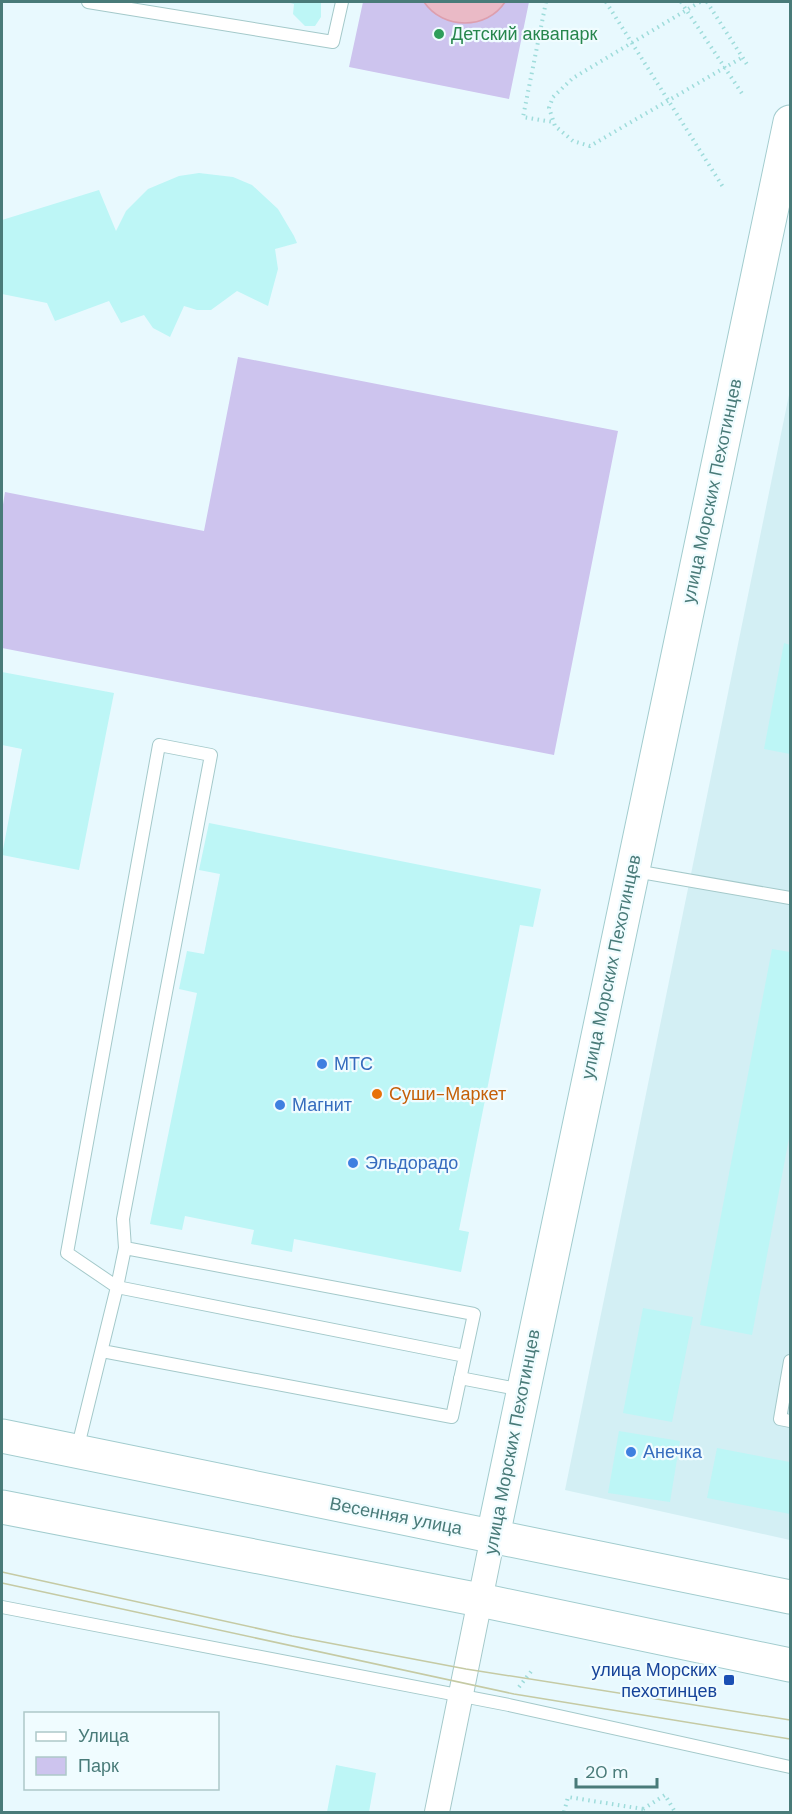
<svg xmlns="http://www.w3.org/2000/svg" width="792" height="1814" viewBox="0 0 792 1814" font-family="'DM Sans',sans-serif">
	<rect width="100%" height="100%" fill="#e8f9fe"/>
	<path fill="#d3eff4" d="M790,390V1540L565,1490Z"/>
	<path fill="#cdc4ee" d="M363,2H529L509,99L349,67Z
		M238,357L618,431L554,755L2,648V511L5,492L204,531Z"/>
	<path fill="#eabac6" stroke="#dd9fae" stroke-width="1.5" d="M424,2H505C487,30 443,30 424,2Z"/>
	<path fill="#bdf6f6" d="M287,2H321V17L315,26H305L293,14L294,4Z
		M199,173L233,177L252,185L278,209L294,236L297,243L275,249L278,269L268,306L237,291L211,310H197L184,306L170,337L153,328L144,315L121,323L109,301L55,321L47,303L2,294V220L99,190L116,231L126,211L148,189L179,176Z
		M784,643L790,645V754L764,749Z
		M2,672L114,693L79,870L2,855L22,749L2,745Z
		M209,823L541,889L533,927L520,925L459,1230L469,1232L461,1272L294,1239L292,1252L251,1244L254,1230L185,1216L182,1230L150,1224L197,993L179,989L187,951L204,954L220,874L199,870Z
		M772,949L790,952V1133L752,1335L700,1325Z
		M643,1308L693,1317L672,1422L623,1413Z
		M619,1431L680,1441L670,1502L608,1493Z
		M717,1448L790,1462V1514L707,1498Z
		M336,1765L376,1773L369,1812H327Z"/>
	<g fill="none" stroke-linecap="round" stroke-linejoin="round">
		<g stroke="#a4c9ca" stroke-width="14">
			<path id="lane" d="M88,2L333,42L342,2
				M635,871L790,898
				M102,1351L452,1417L465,1356
				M790,1361L780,1419L790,1421
				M460,1378L522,1390
				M77,1450L117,1287L125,1248L123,1219L211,755L159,745L67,1253L117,1287L465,1356L474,1314L125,1248
				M2,1607L509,1705L790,1767"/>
		</g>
		<g stroke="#a4c9ca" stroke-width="26">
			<path id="street" d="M437,1812L493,1536"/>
		</g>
		<g stroke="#a2ccce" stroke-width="35">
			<path id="secondary" d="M2,1436L790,1597
				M2,1507L480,1600L790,1665
				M493,1536L790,122"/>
		</g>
		<path stroke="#9fdcdb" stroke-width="4" stroke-dasharray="1.5 4.5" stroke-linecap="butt" d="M546,2L523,117L553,122
			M606,2L723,187
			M681,2L743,95
			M700,2L573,78L553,97L549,108L555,126L573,141L590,146L743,57
			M707,2L748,66
			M519,1687L533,1669
			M643,1809L665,1795L675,1812
			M564,1812L568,1797L643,1809L645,1812"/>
		<use href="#lane" stroke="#fff" stroke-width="12"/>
		<use href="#street" stroke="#fff" stroke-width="24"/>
		<use href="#secondary" stroke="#fff" stroke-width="33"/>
		<path stroke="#c5caa4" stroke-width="1.5" d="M2,1572L292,1636L466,1669L790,1720
			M2,1583L514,1694L790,1739"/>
	</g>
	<circle fill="#2e9e5b" stroke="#f0fcff" stroke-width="2" cx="439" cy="34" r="6"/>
	<g fill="#3f7fe0" stroke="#f0fcff" stroke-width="2">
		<circle cx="322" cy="1064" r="6"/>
		<circle cx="280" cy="1105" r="6"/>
		<circle cx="353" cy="1163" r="6"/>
		<circle cx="631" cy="1452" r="6"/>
	</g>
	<circle fill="#e8710a" stroke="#f0fcff" stroke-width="2" cx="377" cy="1094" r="6"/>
	<rect fill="#1a4fb4" stroke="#f0fcff" stroke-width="2" x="723" y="1674" width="12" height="12" rx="3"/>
	<g text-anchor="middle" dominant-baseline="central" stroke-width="4.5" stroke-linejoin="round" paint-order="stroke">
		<g font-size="18" fill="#27864d" stroke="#f0fcff" text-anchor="start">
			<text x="451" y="34">Детский аквапарк</text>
		</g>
		<g font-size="18" fill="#497b79" stroke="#f0fcff">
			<text transform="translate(712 491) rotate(-78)">улица Морских Пехотинцев</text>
			<text transform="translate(611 967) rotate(-78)">улица Морских Пехотинцев</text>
			<text transform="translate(512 1442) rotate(-79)">улица Морских Пехотинцев</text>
			<text transform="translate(396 1516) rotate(11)">Весенняя улица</text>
		</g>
		<g font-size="18" fill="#366cbe" stroke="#f0fcff" text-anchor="start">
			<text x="334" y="1064">МТС</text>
			<text x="292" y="1105">Магнит</text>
			<text x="365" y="1163">Эльдорадо</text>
			<text x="643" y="1452">Анечка</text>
		</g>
		<g font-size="18" fill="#c56008" stroke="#f0fcff" text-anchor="start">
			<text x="389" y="1094">Суши-Маркет</text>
		</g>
		<g font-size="18" fill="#164399" stroke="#f0fcff" text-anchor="end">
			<text x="717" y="1670">улица Морских<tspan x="717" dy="21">пехотинцев</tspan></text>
		</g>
	</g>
	<rect width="792" height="1814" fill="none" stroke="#497b79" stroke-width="6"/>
	<rect x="24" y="1712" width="195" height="78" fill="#f0fcff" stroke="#adc8c9" stroke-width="1.5"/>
	<rect x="36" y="1732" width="30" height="9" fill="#ffffff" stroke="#adc8c9" stroke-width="1.5"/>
	<text x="78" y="1742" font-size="18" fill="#497b79">Улица</text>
	<rect x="36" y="1757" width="30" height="18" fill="#cdc4ee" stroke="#adc8c9" stroke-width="1.5"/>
	<text x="78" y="1772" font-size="18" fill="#497b79">Парк</text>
	<path d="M576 1778v9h81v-9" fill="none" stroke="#497b79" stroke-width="3"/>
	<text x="585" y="1778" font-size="18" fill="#497b79" stroke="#f0fcff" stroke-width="4.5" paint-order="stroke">20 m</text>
</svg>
